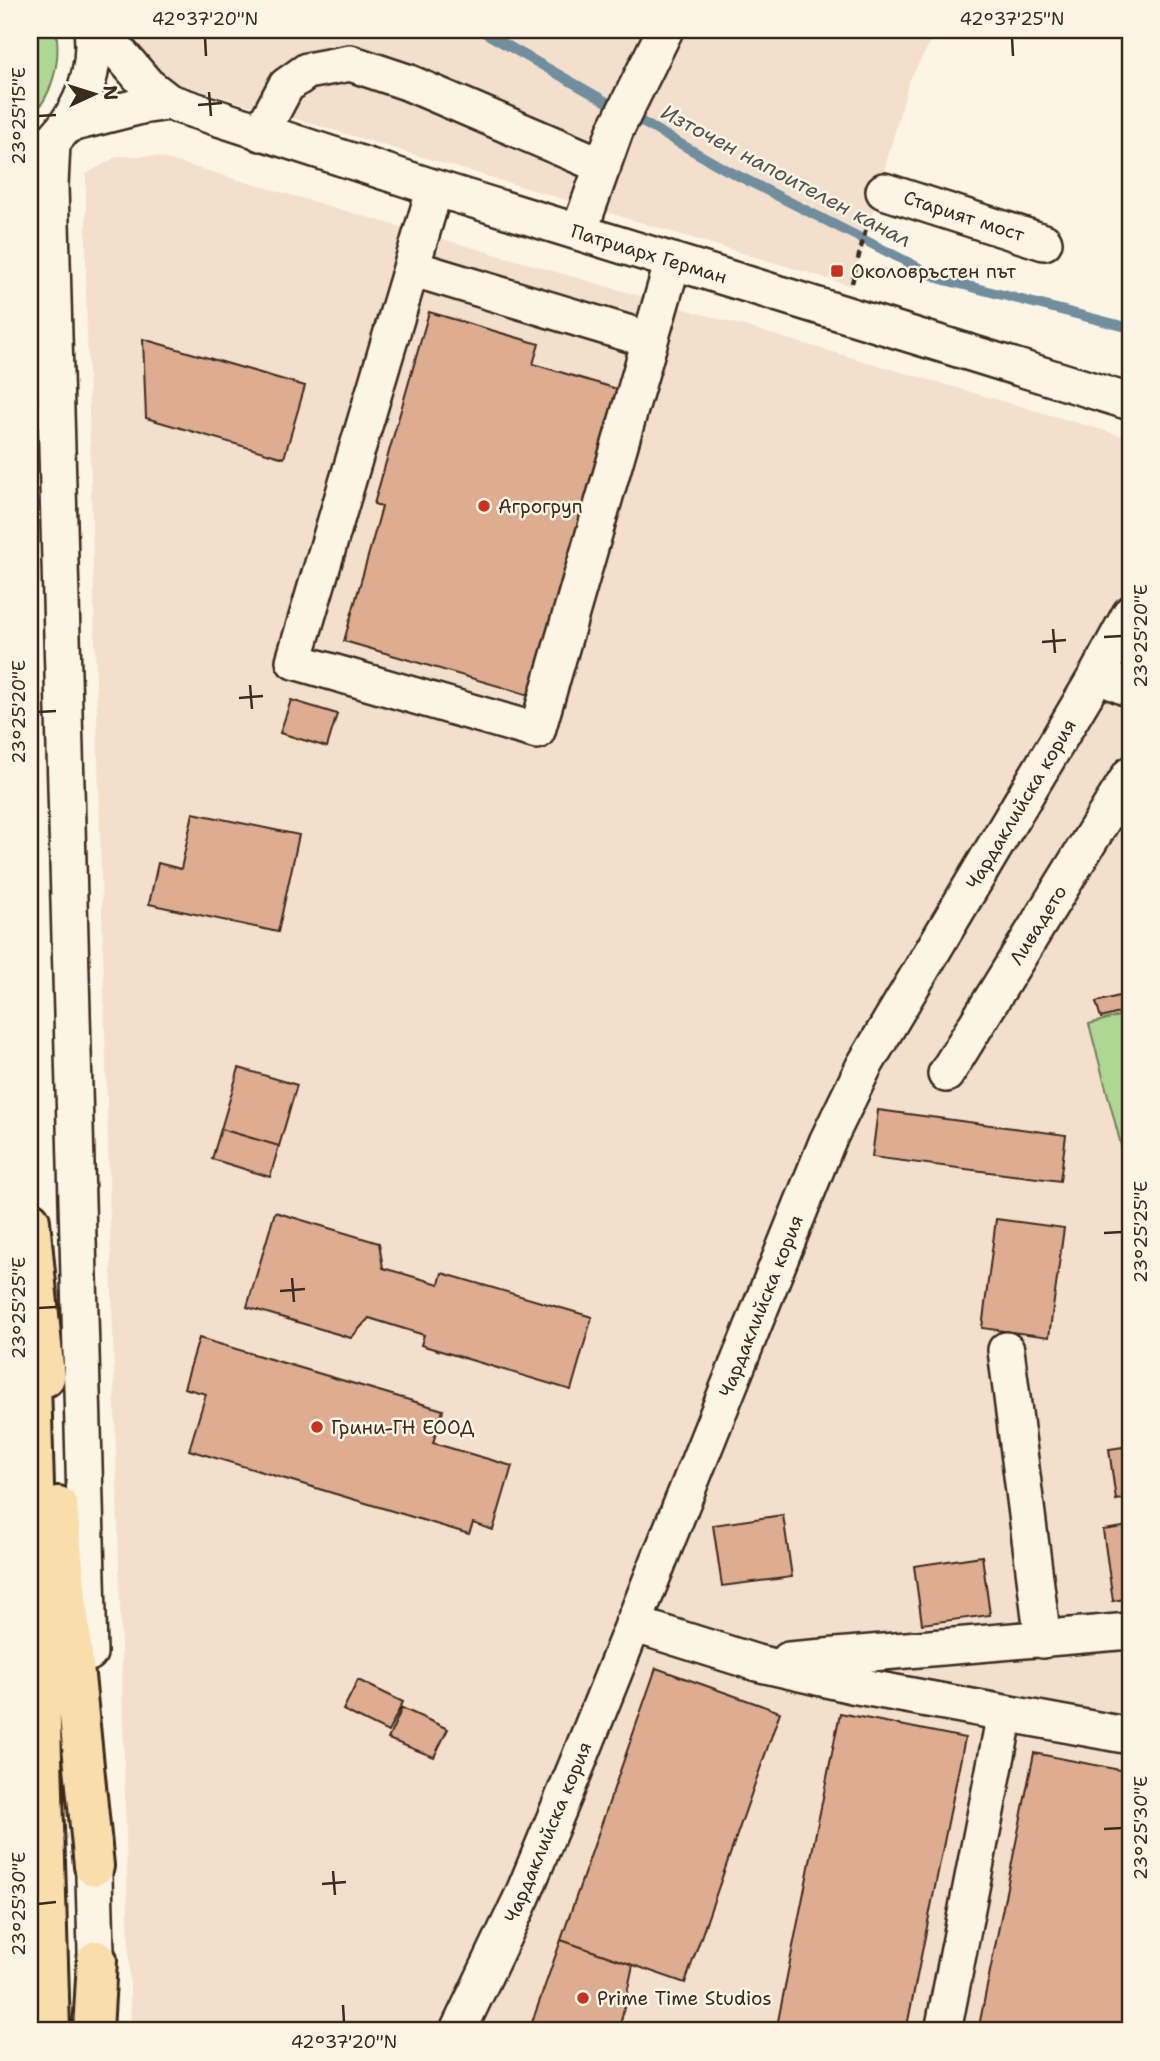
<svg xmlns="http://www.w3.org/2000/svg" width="1160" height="2061" viewBox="0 0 1160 2061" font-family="'Shantell Sans',sans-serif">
	<rect width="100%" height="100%" fill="#fcf5e5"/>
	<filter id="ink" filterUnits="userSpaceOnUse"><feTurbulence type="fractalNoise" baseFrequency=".0143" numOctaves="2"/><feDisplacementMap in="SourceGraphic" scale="14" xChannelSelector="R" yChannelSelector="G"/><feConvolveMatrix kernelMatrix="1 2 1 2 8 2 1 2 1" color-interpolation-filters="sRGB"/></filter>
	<g filter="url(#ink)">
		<path fill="#f3dfcc" d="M135,30H937L909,81L852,286L179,84L142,58Z
			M118,156H156L1130,438V2031H131L86,295V174Z"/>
		<path fill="#aed794" stroke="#748059" stroke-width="2" d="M30,30H56C61,61 53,96 30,118Z
			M1130,1013V1179L1089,1024Z"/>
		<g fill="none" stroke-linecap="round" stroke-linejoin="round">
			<path stroke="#6f8e9d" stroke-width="10" d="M480,30L723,168L941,279L1130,328"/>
		</g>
		<path fill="#dead91" stroke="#3b2a1e" stroke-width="2" d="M429,312L539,344L533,364L624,391L536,697L344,641L382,507L374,504Z
			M143,339L305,386L284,458L146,418Z
			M291,700L337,714L327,747L280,733Z
			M193,813L299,835L278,932L149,904L158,863L181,869Z
			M1130,993V1010L1101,1018L1096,1002Z
			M239,1068L297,1085L279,1146L221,1129Z
			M878,1110L1066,1135L1060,1181L872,1157Z
			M221,1129L279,1146L270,1177L212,1159Z
			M275,1212L379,1243L383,1268L439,1284L442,1273L592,1317L571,1390L421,1345L424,1335L369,1318L351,1338L247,1307Z
			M996,1219L1064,1228L1049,1337L982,1328Z
			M199,1338L443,1410L433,1443L512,1466L493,1530L473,1523L469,1534L189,1450L206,1394L184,1388Z
			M1130,1446V1498L1116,1500L1109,1449Z
			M783,1515L792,1577L722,1586L713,1525Z
			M1130,1526V1598L1113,1601L1103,1530Z
			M982,1556L990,1615L922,1624L914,1566Z
			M656,1668L780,1712L685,1983L561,1940Z
			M358,1680L403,1702L388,1732L343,1710Z
			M402,1708L448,1729L434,1757L388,1739Z
			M840,1713L965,1738L906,2031H776Z
			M1034,1753L1130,1772V2031H978Z
			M561,1940L633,1965L619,2031H529Z"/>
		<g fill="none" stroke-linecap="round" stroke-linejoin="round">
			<g stroke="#3b2a1e" stroke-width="40">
				<path id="minor" d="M100,30L147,85L169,102L435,188L1130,402
					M70,124L141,106L169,102
					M261,133L286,86L307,71L350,63L407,82L603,166
					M52,144L50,185L89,1653
					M35,157C74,126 98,81 92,30
					M435,188L294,661L537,731L673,261
					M884,191L1044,242
					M579,232L615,131L665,30
					M411,268L650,340
					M1097,675L1130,689
					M946,1074L1130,775
					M1006,1350L1043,1640
					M633,1624L757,1663L852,1685L1130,1736
					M789,1660L1130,1631
					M93,1839L97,1989
					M458,2031L522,1897L576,1767L827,1142L864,1066L1097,675L1130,614
					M943,2031L1005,1714"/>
			</g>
			<g stroke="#3b2a1e" stroke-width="44">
				<path id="highway" d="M30,1221L45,1377
					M30,1349L50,2031
					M58,1506L94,1866
					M93,2031L97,1960"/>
			</g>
			<path stroke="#3b2a1e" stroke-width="4.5" stroke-dasharray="7 5" stroke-linecap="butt" d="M852,283L868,220"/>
			<use href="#minor" stroke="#fcf5e5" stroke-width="35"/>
			<use href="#highway" stroke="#f9deab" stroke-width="38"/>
		</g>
	</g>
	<path fill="none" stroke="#3b2a1e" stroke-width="2.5" d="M205,38L206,56M1012,38L1013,56M209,92L211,116M198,105L222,103M38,116L56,115M1053,629L1055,653M1104,637L1122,636M1042,642L1066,640M250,685L252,709M239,698L263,696M38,712L56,711M1104,1233L1122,1232M292,1278L294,1302M280,1291L305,1289M38,1308L56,1307M1104,1829L1122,1828M333,1871L335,1895M322,1884L346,1882M38,1904L56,1902M343,2005L344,2022"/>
	<g fill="#c8321e" stroke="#fcf5e5" stroke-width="2.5">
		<rect x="830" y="264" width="14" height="14" rx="3.5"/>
		<circle cx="484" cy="506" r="7"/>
		<circle cx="317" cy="1427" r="7"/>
		<circle cx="583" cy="1998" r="7"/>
	</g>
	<g text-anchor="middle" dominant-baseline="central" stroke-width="5" stroke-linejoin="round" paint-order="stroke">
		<g font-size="19" fill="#3b2a1e" stroke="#fcf5e5">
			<text transform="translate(964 216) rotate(18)">Старият мост</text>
			<text transform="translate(649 254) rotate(17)">Патриарх Герман</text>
			<text transform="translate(1021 804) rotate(-59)">Чардаклийска кория</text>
			<text transform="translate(1038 925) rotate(-58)">Ливадето</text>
			<text transform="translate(761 1306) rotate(-68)">Чардаклийска кория</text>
			<text transform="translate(548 1832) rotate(-67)">Чардаклийска кория</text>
		</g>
		<g font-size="19" fill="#3b2a1e" stroke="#fcf5e5" text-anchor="start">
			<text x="851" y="271">Околовръстен път</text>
			<text x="498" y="506">Агрогруп</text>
			<text x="331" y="1427">Грини-ГН ЕООД</text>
			<text x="597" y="1998">Prime Time Studios</text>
		</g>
		<g font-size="21" font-style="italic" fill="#505453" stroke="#fcf5e5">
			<text transform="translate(786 176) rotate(28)">Източен напоителен канал</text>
		</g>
	</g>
	<rect width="1160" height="2061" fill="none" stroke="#fcf5e5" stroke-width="77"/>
	<g transform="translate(94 94) rotate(86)" stroke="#fcf5e5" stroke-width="5" paint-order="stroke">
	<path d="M0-5L12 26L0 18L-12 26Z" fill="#3b2a1e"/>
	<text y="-10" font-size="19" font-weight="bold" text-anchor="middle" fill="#3b2a1e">N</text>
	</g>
	<rect x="38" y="38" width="1084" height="1984" fill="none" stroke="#3b2a1e" stroke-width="2.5"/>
	<g font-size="18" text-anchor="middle" fill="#3b2a1e">
		<text x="205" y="25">42°37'20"N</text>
		<text x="1012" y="25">42°37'25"N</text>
		<text transform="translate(19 116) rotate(-90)" y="6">23°25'15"E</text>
		<text transform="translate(1141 636) rotate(-90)" y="6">23°25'20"E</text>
		<text transform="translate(19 712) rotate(-90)" y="6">23°25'20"E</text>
		<text transform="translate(1141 1232) rotate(-90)" y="6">23°25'25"E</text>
		<text transform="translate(19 1308) rotate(-90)" y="6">23°25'25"E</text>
		<text transform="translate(1141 1828) rotate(-90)" y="6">23°25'30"E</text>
		<text transform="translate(19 1904) rotate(-90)" y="6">23°25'30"E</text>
		<text x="344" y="2048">42°37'20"N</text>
	</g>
</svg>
